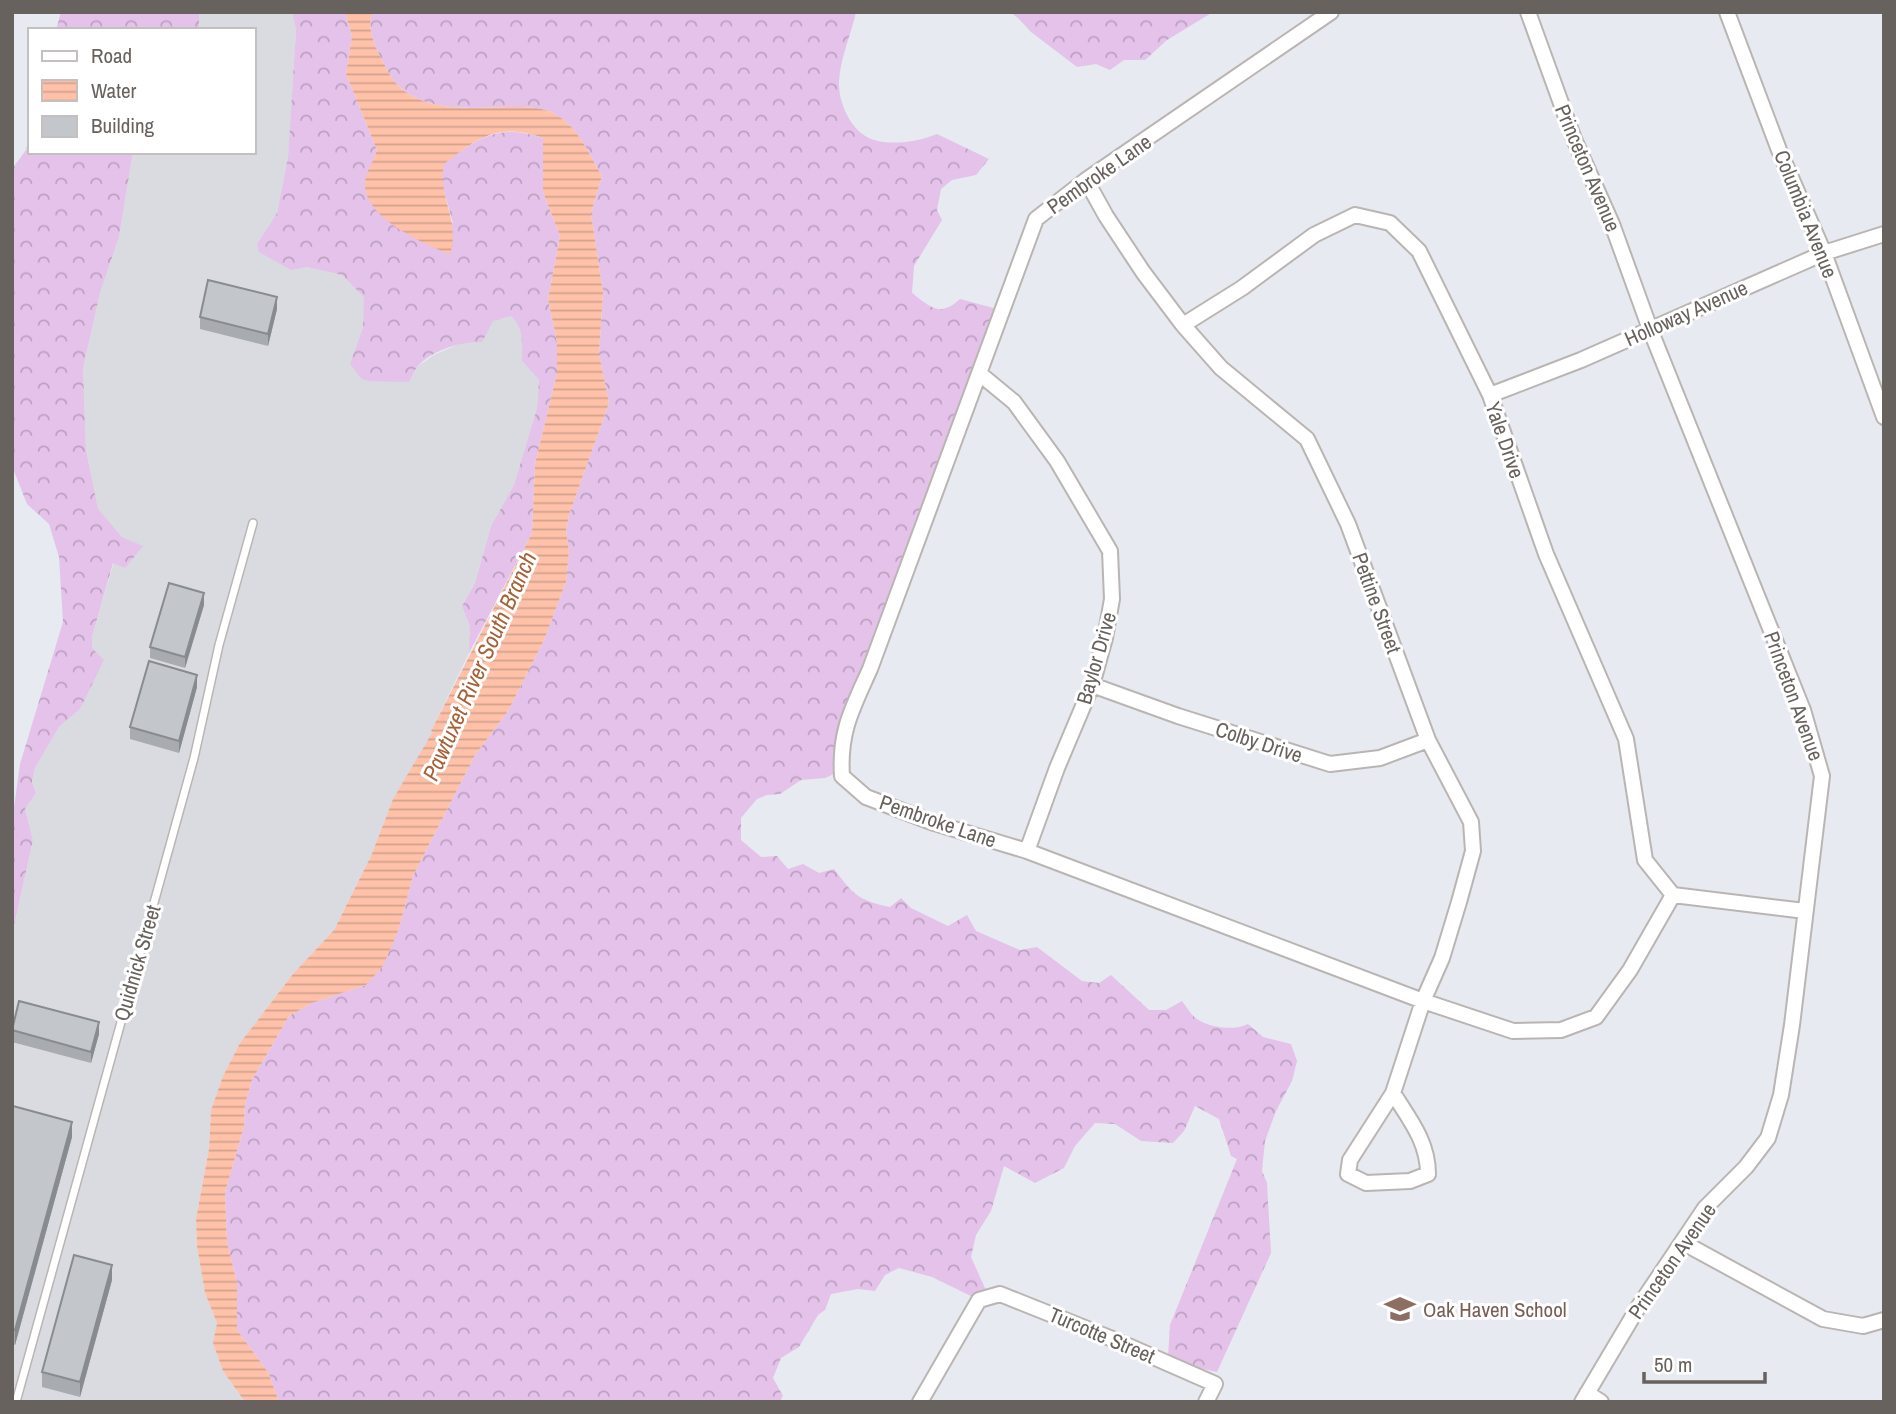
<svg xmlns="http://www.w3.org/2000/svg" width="1896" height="1414" viewBox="0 0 1896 1414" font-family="'Archivo Narrow',sans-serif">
	<defs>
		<pattern id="forest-crowns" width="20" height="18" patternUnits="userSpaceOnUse" patternTransform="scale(1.75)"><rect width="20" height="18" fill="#e4c2ea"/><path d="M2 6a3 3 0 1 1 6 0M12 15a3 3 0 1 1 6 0" fill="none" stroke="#bda1c1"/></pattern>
		<pattern id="water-rules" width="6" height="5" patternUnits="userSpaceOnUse" patternTransform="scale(1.75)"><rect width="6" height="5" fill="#ffc2a9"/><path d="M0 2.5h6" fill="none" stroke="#d2a18d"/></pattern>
	</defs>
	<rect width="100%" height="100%" fill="#e7eaf1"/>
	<path fill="#d9dbe0" d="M199,12H292L296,30L288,157L277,213L257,244L306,267L342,275L365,297L363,327L350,364L381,380L409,382L417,367L434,355L466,341L493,321L511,316L518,323L522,339V361L539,380L537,408L514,485L491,526L475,583L462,606L470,627L469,653L431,731L434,733L393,799L371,856L334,930L293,974L240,1043L223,1076L211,1110L209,1149L196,1219L197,1246L205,1293L217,1323L214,1344L223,1371L245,1402H12V935L33,840L25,809L36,793L32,782L35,768L59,727L80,709L92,648V637L114,562L142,547L122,537L98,510L86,450L83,369L100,293L119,237L133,152H254V30H199Z"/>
	<path fill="url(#forest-crowns)" d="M61,12H199V30H56Z
		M292,12H345L352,36L346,74L377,150L365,182L453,223L441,180L443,164C479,138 497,123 543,138V192L560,236L548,299L557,342V373L535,464L532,533L469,653L470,627L462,606L475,583L491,526L514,485L537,408L539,380L522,361C522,344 524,328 511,316L493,321L482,342C461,341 432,350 417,367C414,371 412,377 409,382C399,381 368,383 362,379C357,375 354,368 350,364L363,327L364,297L342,275L306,267L291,270L259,252L257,244L277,213L288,157L296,30Z
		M373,12H856C851,35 840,58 839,82C838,104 853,137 878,141C897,145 920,141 937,134L989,159L976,175L952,180L941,189L937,210L942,220L914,266L912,293C931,307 939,318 960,299L1001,310L870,672L840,771L825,778L801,780L780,794L767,795L757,799L741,818V840L761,857L777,856L788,869L803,864L819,873L834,869C853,894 857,900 890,907L901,898L911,908L948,926L967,915L976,931L1020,950L1037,947L1082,981L1099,983L1111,975L1149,1010H1166L1182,1001C1186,1006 1191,1015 1197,1019C1210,1028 1234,1031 1248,1024L1263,1037L1291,1044L1297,1061L1292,1081L1276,1111L1265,1141L1262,1171L1267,1183L1271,1253L1217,1372L1189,1366L1168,1357L1170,1325L1237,1159L1231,1156L1219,1119L1195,1106L1184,1131L1173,1143L1141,1141L1115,1124L1095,1123L1075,1146L1064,1168L1035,1183L1004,1166L991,1211L976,1235L971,1257L989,1297L979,1300L932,1277L899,1268L885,1275L875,1291L858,1289L831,1294L825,1310L818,1315L799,1347L781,1358L773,1378L783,1396L780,1401L282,1402L278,1399L268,1372L237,1330V1283L227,1242L225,1192L244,1127L245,1104L252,1080L289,1016L312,1003L366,985L398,931L413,876L475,755L508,711L544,640L566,582L569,551L566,531L569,515L609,403L599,354L603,293L591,213L602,176C587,151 577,123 549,111C535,106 521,107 506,107C469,108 421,113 394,81C389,75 385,65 381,58C374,45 366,26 373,12Z
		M1010,12H1213L1167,40L1145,60H1124L1110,70L1096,64L1077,67L1031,32L1018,18Z
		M30,135V152H133L119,237L100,293L83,369L86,450L98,509L122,537L143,546L125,568L113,563L92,637V648L104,660L80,709L59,727L35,768L32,782L36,793L25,809L33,840L12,935V822L20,764L63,622L59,557L49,524L27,504L12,466V169L26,150Z"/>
	<path fill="url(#water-rules)" d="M345,12H373C366,26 374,45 381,58C385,65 389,75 394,81C421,113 469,108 506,107C521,107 535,106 549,111C577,123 587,151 602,176L591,213L603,293L599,354L609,403L569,515L566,531L569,551L566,582L544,640L508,711L475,755L413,876L398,931L383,966L366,985L312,1003L289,1016L252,1080L245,1104L244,1127L225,1192L227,1242L237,1283V1330L268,1372L278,1399L282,1402H245L223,1371L213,1343L217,1323L205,1293L197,1246L196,1219L209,1149L211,1110L223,1076L240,1043L293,974L334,930L371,856L393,799L432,733H434L431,731L532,533L535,464L557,373V342L548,299L560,236L543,192V138C498,122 478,138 444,164C437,197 461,220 450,254C424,244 362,217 365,182C366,172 374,160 377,150L346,74L352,36Z"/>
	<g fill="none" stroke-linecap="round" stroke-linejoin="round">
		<g stroke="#bab5b2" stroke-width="10">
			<path id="service" d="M16,1402L194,758L219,645L253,523"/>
		</g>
		<g stroke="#bab5b2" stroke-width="18">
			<path id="minor" d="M1331,12L1086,180L1036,219L870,669C852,709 839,732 842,776L866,797L934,823L1027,851L1423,1001L1513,1031L1561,1030L1596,1017L1630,970L1673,895
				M1528,12L1574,139L1612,224L1650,329L1803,710L1822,776L1792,1025L1781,1095L1768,1138L1746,1167L1705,1208L1639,1306L1582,1402
				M1727,12L1779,150L1824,253L1884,417
				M1086,180L1106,216L1143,272L1183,325L1221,368L1307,439L1348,524L1428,740L1471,822L1473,851L1459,902L1442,958L1423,1001L1393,1093
				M1183,325L1242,288L1314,235L1355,215L1390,223L1419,251L1490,395L1546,554L1626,739L1645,860L1673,895
				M980,374L1014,402L1057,461L1110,551L1112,599L1105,638L1092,685L1057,768L1027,851
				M1490,395L1581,360L1824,253L1884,234
				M1092,685L1178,716L1330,764L1380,758L1428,740
				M1673,895L1805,911
				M1393,1093C1410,1120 1428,1142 1428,1174L1410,1181L1366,1183L1348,1174L1350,1160Z
				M1682,1242L1823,1319L1863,1326L1884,1320
				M1587,1393L1601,1402
				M920,1402L979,1300L1000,1294L1110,1338L1215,1384L1206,1402"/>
		</g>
		<use href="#service" stroke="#fff" stroke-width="7"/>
		<use href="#minor" stroke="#fff" stroke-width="14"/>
	</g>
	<path fill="#a8abaf" d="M277,309L268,346L200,329V317Z
		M204,605L185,668L150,658V647Z
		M197,687L179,753L130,739V727Z
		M12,1027L99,1034L91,1063L12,1042Z
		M12,1110L72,1137L15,1345L12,1344Z
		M112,1280L80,1397L42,1387V1372Z"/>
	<path fill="#888b8f" d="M277,297V309L268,346V334Z
		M204,593V605L185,668V657Z
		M197,675V687L179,753V741Z
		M99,1022V1034L91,1063V1052Z
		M72,1122V1137L15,1345V1330Z
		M112,1265V1280L80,1397V1382Z"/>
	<path fill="#c3c7cc" stroke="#888b8f" stroke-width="2" d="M208,280L277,297L268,334L200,317Z
		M169,583L204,593L185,657L150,647Z
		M149,661L197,675L179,741L130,727Z
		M19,1001L99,1022L91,1052L12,1030Z
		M13,1106L72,1122L15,1330L12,1329V1110Z
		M74,1255L112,1265L80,1382L42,1372Z"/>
	<defs>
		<g id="school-bare" transform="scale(2.415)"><path d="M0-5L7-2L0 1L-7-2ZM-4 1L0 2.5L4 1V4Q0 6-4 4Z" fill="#8d6e63" stroke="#fff" stroke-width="2.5" paint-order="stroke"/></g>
	</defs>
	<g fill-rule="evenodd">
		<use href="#school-bare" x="1400" y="1309"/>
	</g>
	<g text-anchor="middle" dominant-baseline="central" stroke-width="6" stroke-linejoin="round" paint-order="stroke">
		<g font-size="21" fill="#68625e" stroke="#fff">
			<text transform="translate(1588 168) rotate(67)">Princeton Avenue</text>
			<text transform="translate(1099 174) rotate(-35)">Pembroke Lane</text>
			<text transform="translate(1806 214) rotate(68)">Columbia Avenue</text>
			<text transform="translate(1686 313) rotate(-24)">Holloway Avenue</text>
			<text transform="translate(1505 440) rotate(71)">Yale Drive</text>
			<text transform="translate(1377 603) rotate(70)">Pettine Street</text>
			<text transform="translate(1096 658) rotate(-74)">Baylor Drive</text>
			<text transform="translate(1794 696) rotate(70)">Princeton Avenue</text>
			<text transform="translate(1259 742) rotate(18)">Colby Drive</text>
			<text transform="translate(938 821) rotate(19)">Pembroke Lane</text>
			<text transform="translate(137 963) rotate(-74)">Quidnick Street</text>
			<text transform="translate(1672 1261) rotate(-55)">Princeton Avenue</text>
			<text transform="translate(1102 1335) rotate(23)">Turcotte Street</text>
		</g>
		<g font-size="21" fill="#785e54" stroke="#fff" text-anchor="start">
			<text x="1423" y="1309">Oak Haven School</text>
		</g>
		<g font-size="23" font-style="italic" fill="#a76138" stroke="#fff">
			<text transform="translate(479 666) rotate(-66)">Pawtuxet River South Branch</text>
		</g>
	</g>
	<rect width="1896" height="1414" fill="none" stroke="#68625e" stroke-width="28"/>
	<rect x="28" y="28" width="228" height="126" fill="#ffffff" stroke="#c3c0bf" stroke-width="2"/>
	<rect x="42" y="51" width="35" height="10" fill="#ffffff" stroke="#c3c0bf" stroke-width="2"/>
	<text x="91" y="63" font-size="21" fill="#68625e">Road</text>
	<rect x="42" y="80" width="35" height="21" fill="url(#water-rules)" stroke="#c3c0bf" stroke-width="2"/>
	<text x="91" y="98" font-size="21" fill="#68625e">Water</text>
	<rect x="42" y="116" width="35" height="21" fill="#c3c7cc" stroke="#c3c0bf" stroke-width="2"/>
	<text x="91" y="133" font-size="21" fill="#68625e">Building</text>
	<path d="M1644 1372v10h121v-10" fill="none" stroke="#68625e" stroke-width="3.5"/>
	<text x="1654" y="1372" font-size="21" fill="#68625e" stroke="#ffffff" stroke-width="5" paint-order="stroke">50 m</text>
</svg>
